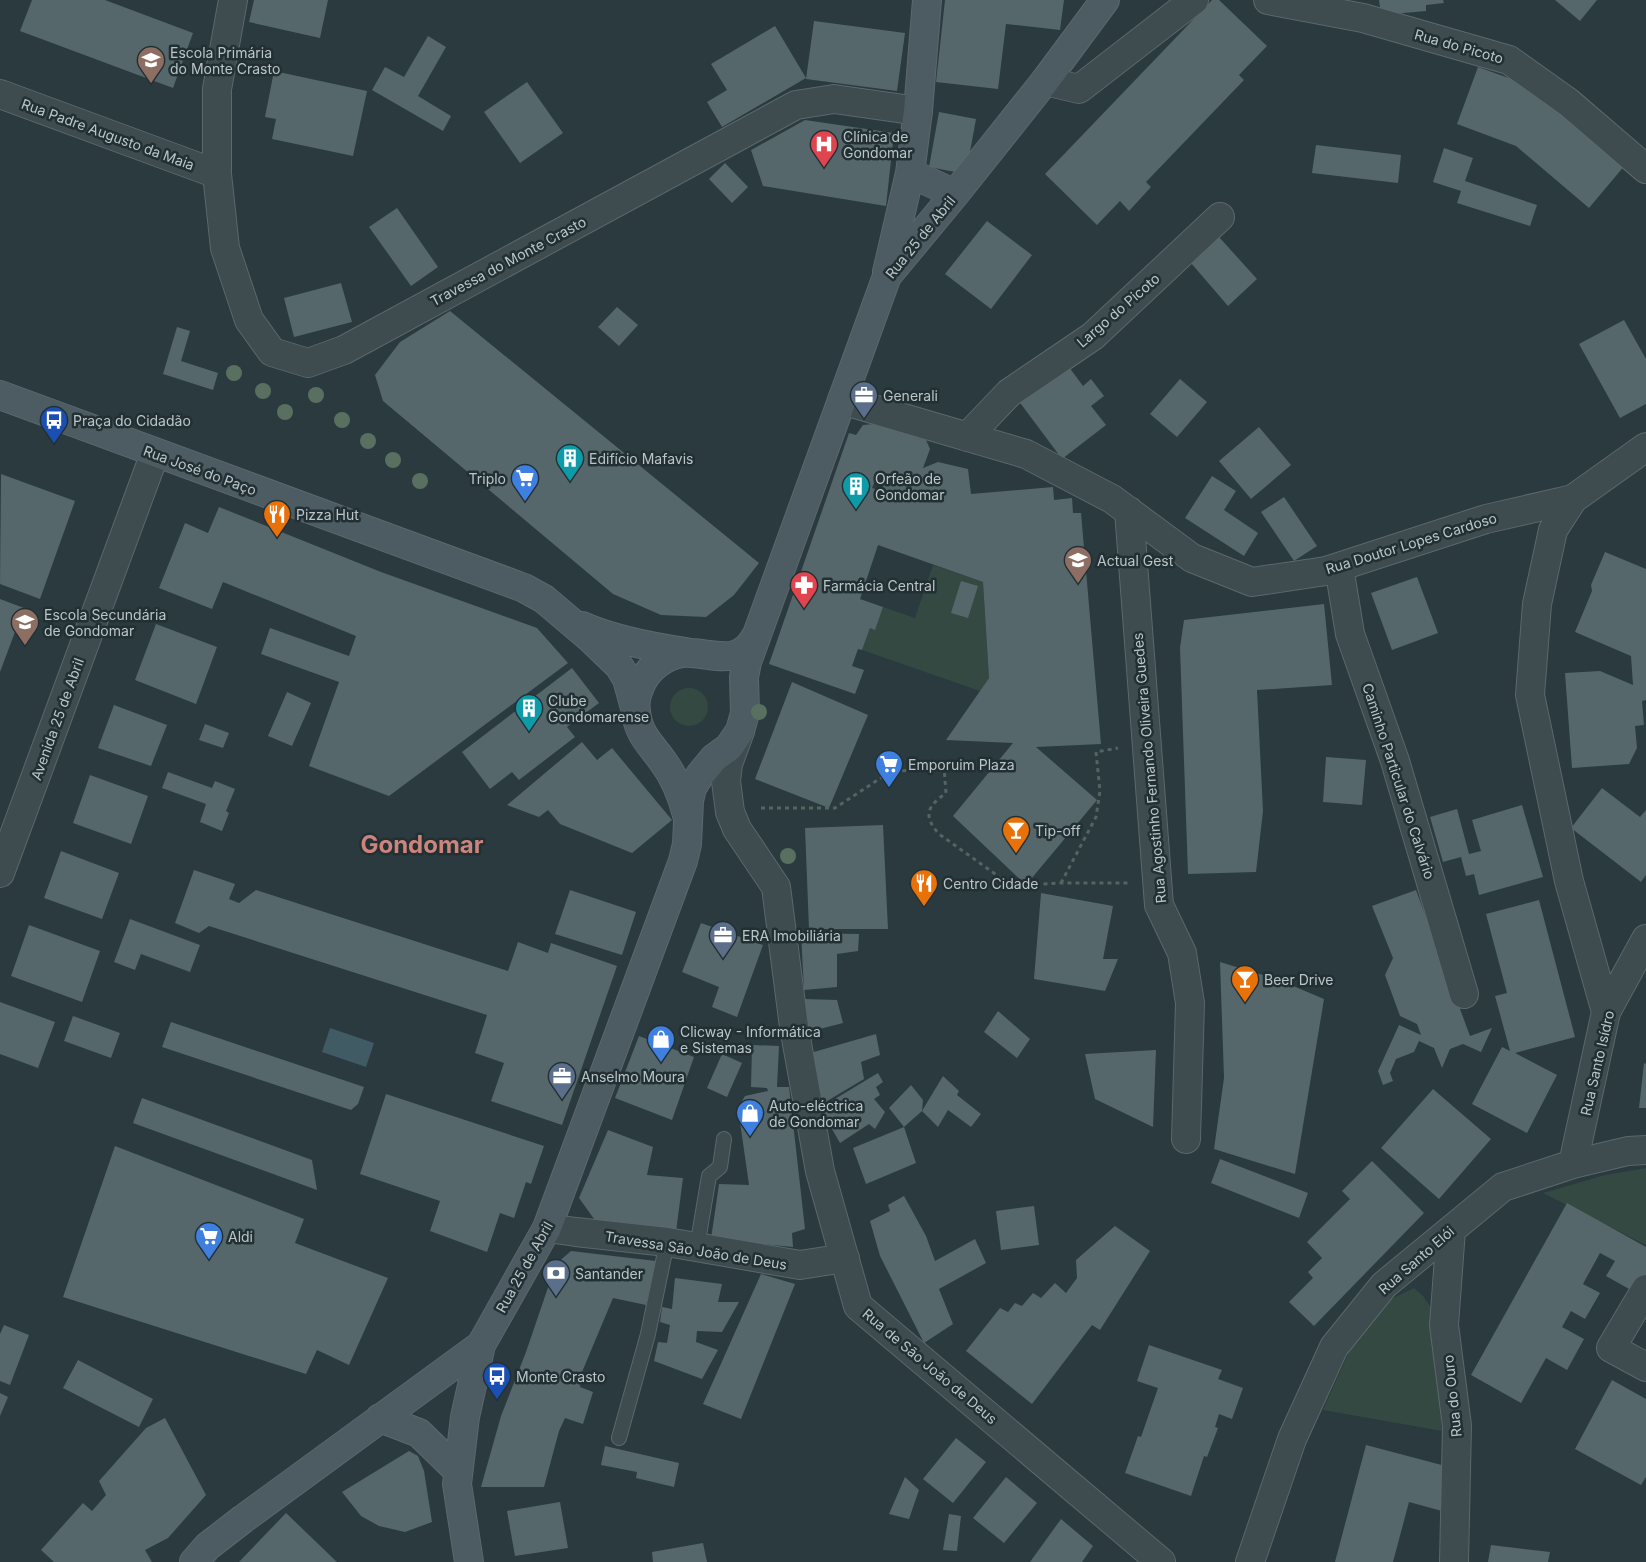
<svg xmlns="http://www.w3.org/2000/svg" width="1646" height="1562" viewBox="0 0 1646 1562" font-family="Inter,sans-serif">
	<rect width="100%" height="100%" fill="#2a3a3f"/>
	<path fill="#344941" d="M933,565L983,582L989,678L980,691L862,650L870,628L883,607L915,618Z
		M670 707a19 19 0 1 1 38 0a19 19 0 1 1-38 0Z
		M1646,1168V1245L1543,1193L1605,1175Z
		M1414,1288L1423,1296L1434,1312L1442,1431L1323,1410L1356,1336L1393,1298Z"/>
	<path fill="#405b64" d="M330,1028L374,1043L366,1067L322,1052Z"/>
	<path fill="#56676b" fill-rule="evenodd" d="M32,0H105L193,33L173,88L20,31Z
		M254,0H328L320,38L249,22Z
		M945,0H1064L1060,30L1006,24L998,89L936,82Z
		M1212,0H1219L1267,46L1239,75L1244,80L1146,182L1151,187L1129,211L1120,201L1097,225L1045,174Z
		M1379,0H1443L1444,3L1426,5V11L1381,15Z
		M1555,0H1597L1580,21Z
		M814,21L905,33L897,91L806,79Z
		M775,26L806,78L722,127L707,102L727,90L711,64Z
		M428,36L446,47L418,96L451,116L443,131L372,90L385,67L404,77Z
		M1478,67L1556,95L1631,158L1589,208L1516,146L1457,124Z
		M274,71L367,91L353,156L272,139L276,119L265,117Z
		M527,82L563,133L520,163L484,112Z
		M939,112L976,119L966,174L929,167Z
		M805,120L894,133L886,206L763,186L751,150Z
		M1316,145L1401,155L1398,183L1312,173Z
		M1444,148L1473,158L1465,181L1537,205L1530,226L1457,203L1461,191L1433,182Z
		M725,163L748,187L732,203L709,179Z
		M397,208L438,267L411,286L369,227Z
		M987,221L1032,255L991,309L945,274Z
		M1219,237L1257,279L1228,306L1191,263Z
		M341,283L352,322L294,337L284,298Z
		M617,307L638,325L619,346L598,327Z
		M450,311L759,563L734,595L706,617L661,615L613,594L383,401L375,375L400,342Z
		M1624,320L1646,359V404L1620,418L1579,344Z
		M177,327L190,331L181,361L218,373L213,390L163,374Z
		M1066,363L1083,386L1091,379L1104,396L1091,406L1106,425L1062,459L1018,400Z
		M1180,379L1207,402L1177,437L1150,414Z
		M875,421L920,435L919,438L926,440L930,449L923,468L938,462L968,469L971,494L1053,487L1054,500L1072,498L1073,513H1081L1101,744L1036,747L1097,800L1026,885L953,816L1013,743L946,740L989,678L983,582L878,545L860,599L883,607L875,630L870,628L862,650L858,649L852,666L864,670L855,694L769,664L849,433L856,435L863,425L874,424ZM878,474L893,479L883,484L882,491L872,488Z
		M1259,427L1291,465L1251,499L1219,461Z
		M1,474L75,501L40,599L0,584Z
		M1212,476L1236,491L1224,510L1258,533L1244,556L1185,518Z
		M1284,497L1317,546L1294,561L1261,512Z
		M219,507L381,572L537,628L568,663L389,796L309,766L339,682L261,654L270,628L349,656L356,636L223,582L212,609L159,588L185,523L208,533Z
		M1605,552L1646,569V700L1642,701L1644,725L1635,726L1637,748L1629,764L1572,768L1565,673L1600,671L1633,685L1631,656L1575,632L1592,591L1591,585Z
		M1417,577L1438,633L1392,650L1371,593Z
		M961,581L978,586L968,618L951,613Z
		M0,599L24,608L0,672Z
		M1324,604L1332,685L1257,690L1263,811L1256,872L1188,874L1180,648L1184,620Z
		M156,624L217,647L196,704L135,680Z
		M572,668L599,703L567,727L575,737L519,780L512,772L490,789L462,752Z
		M792,682L868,715L829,808L755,779Z
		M287,692L311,703L292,746L268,736Z
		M114,705L167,725L151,766L98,748Z
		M205,724L229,733L223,748L199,740Z
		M582,742L597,760L612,748L672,820L632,853L560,824L548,810L539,817L507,805Z
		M1326,757L1366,760L1362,805L1323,802Z
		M168,772L212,788L215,781L235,789L226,811L229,813L222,831L200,822L206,804L162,788Z
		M90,775L148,796L131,844L73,823Z
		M1602,788L1640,817L1646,810V875L1641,882L1571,828Z
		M1522,805L1543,877L1479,895L1474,874L1466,876L1461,857L1443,862L1430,817L1457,809L1469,854L1481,851L1472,820Z
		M883,825L888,929H809L805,828Z
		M61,851L119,873L102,919L44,898Z
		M194,870L235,884L229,899L239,903L256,890L508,971L518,942L548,953L551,943L617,966L562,1125L491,1101L504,1063L475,1053L487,1015L209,926L199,933L175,923Z
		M570,890L636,912L622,955L555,934Z
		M1416,890L1470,1036L1492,1028L1481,1052L1463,1044L1450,1049L1442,1068L1434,1048L1419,1041L1414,1052L1396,1059L1390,1073L1393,1081L1383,1085L1378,1071L1399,1025L1421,1035L1417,1024L1400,1016L1385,975L1393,958L1372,906Z
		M1041,893L1113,906L1103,959H1118L1105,991L1034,979Z
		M1539,900L1575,1037L1515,1053L1557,1075L1527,1133L1472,1104L1502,1047L1510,1051L1495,996L1507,993L1486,914Z
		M130,919L200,945L190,972L141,954L135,970L114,962Z
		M701,923L763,945L737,1017L712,1007L719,987L682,972Z
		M29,925L100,951L82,1002L11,976Z
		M801,933L859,934L858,951L837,954V987L804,990Z
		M1220,962L1279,980L1324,999L1295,1174L1214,1149L1224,1078Z
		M804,999L837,1000L843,1023L808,1032Z
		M0,1002L55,1022L38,1068L0,1054Z
		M998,1011L1030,1039L1017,1058L984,1032Z
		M73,1016L120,1033L111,1058L64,1041Z
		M171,1022L364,1087L358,1104L351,1110L162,1047Z
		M876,1034L880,1055L861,1062L864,1079L817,1107L807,1054Z
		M639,1036L694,1057L672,1120L615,1098Z
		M752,1045L779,1046L777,1087H789L805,1229L792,1233L793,1247L711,1239L719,1184L749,1185L738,1108L745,1096L768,1091L767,1088L751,1087Z
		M1156,1050L1153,1127L1095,1099L1085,1054Z
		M722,1054L742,1063L727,1097L707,1088Z
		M1644,1063L1646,1064V1108H1639Z
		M878,1073L883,1082L876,1087L880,1095L874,1099L885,1112L875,1129L869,1124L840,1143L820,1108Z
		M943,1076L959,1091L957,1095L981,1114L971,1127L948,1110L938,1127L922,1111Z
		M911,1085L923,1100L922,1111L904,1127L889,1108Z
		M1433,1089L1491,1139L1439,1199L1381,1148Z
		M386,1094L544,1146L531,1184L526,1182L514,1218L500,1213L487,1252L430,1231L440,1201L360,1174Z
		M142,1098L312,1160L317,1190L133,1123Z
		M904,1127L916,1163L866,1184L853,1148Z
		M608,1130L653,1147L647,1175L683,1178L676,1232L597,1223L579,1198Z
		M115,1146L304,1219L295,1243L388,1278L349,1365L317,1350L306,1374L63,1297Z
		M1220,1159L1308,1193L1299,1218L1211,1183Z
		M1372,1161L1424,1213L1314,1326L1289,1302L1313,1278L1308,1272L1322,1258L1307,1242L1350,1199L1342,1191Z
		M904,1196L926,1236L935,1261L975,1239L986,1263L939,1289L953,1324L924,1343L880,1256L870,1221L890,1211L888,1205Z
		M1567,1203L1646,1247V1279L1638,1294L1606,1276L1615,1261L1600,1253L1583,1284L1600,1293L1585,1319L1571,1311L1562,1327L1584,1339L1567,1370L1546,1358L1521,1403L1471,1375Z
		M1034,1206L1039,1245L1001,1250L996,1211Z
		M1115,1226L1150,1251L1100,1330L1092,1325L1032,1404L966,1351L1000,1308L1008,1312L1015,1303L1022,1306L1033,1293L1041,1298L1055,1283L1066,1293L1077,1278L1076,1260Z
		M571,1251L656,1261L646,1305L613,1298L582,1372L580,1387L593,1392L583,1424L565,1418L559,1431L544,1487H481L501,1416L526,1352L556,1264Z
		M761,1274L795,1284L741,1419L703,1404Z
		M675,1278L722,1284L718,1302H739L722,1332L697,1331L696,1342L718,1350L702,1379L654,1361L658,1342L667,1343L670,1325L660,1322L662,1307L672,1309Z
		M4,1325L29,1335L10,1385L0,1381V1334Z
		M1149,1345L1222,1370L1218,1379L1243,1388L1232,1419L1219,1414L1215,1427L1218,1428L1207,1457L1204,1456L1191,1496L1125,1473L1138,1436L1141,1437L1158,1388L1137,1381Z
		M78,1360L153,1399L139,1427L63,1388Z
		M1612,1380L1646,1399V1477L1641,1485L1575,1449Z
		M0,1393L8,1397L0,1416Z
		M165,1418L206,1495L168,1538L145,1550L152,1562H54L41,1550L83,1503L92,1511L106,1495L99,1481L146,1428Z
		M956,1438L986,1462L953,1503L923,1479Z
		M1366,1445L1453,1468L1442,1511L1409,1502L1393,1562H1335Z
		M605,1446L679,1463L674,1487L636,1478L637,1472L601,1465Z
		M409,1451L418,1456L424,1471L432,1522L405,1532L379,1526L361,1516L342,1492Z
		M905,1477L919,1490L909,1519L889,1514Z
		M1006,1477L1037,1503L1004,1543L973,1518Z
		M560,1502L568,1548L515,1556L507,1511Z
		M286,1513L337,1562H239Z
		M949,1514L961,1516L957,1551L943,1550Z
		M1061,1519L1093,1546L1082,1562H1030Z
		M703,1543L707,1562H653L652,1552Z
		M1491,1545L1550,1552L1548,1562H1488Z"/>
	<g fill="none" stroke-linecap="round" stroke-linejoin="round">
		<g stroke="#5b686c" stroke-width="16">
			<path id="lane" d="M697,1247L709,1176L720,1167L724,1139
				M619,1438L648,1334L667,1242"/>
		</g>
		<g stroke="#5b686c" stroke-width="30">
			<path id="street" d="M233,0L217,89V174L225,248L249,320L272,352L308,363L344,350L796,105L834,99L918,111
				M1268,0L1363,18L1509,60L1568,102L1646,169
				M1045,81L1079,89L1194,0
				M0,94L217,174
				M842,400L1026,454L1112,499L1192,558L1252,582L1326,571L1486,519L1573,499L1646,447
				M967,437L1009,393L1093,336L1220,217
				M1573,499L1553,530L1537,604L1530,695L1569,881L1606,1012
				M1129,511L1159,905L1182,953L1190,1003L1186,1139
				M1339,567L1350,634L1395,761L1464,994
				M740,731L728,764L726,781L730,812L737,829L776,887L794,1027L820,1171L858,1306L1161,1562
				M0,873L155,453
				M1573,1164L1606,1012L1646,939
				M547,1228L576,1232L667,1242L800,1265L845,1258
				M1451,1230L1444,1325L1457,1426L1454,1562
				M1646,1289L1611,1348L1646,1367
				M1250,1562L1292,1439L1334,1347L1384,1285L1503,1187L1573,1164L1628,1151L1646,1150"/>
		</g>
		<g stroke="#5b686c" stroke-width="30">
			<path id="secondary" d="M910,173L955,194
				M887,272L910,173L918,111L927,0
				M0,395L524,588L544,599L590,638L619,666L627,679L635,708
				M582,626C614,640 651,647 686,652
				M687,815C682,796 676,779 664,763C651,744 638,735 636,711C634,700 638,690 642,682C651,664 672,651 692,653C718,655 741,665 756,636
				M380,1418L419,1433L458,1471
				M194,1562L208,1546L243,1519L481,1345L547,1228L683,861L687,844L689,801L692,788L700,775L714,758L729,747L740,731L745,713L744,677L747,662L887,276L955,194L1045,81L1105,0
				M469,1562L457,1484L465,1417L481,1345"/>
		</g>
		<path stroke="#536561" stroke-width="3" stroke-dasharray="4 4" stroke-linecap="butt" d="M761,808H835L890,772L944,767L946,793C928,806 922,815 939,834L1012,886L1061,883H1129
			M1061,883L1096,817L1100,791L1096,752L1118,748"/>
		<use href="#lane" stroke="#3e4b4f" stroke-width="14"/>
		<use href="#street" stroke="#3e4b4f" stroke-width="28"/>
		<use href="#secondary" stroke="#4c5c62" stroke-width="28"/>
	</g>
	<g fill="#597061">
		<circle cx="234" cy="373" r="8"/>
		<circle cx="263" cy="391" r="8"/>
		<circle cx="316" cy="395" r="8"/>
		<circle cx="285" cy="412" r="8"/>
		<circle cx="342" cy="420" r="8"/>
		<circle cx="368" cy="441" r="8"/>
		<circle cx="393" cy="460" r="8"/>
		<circle cx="420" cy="481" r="8"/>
		<circle cx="759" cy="712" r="8"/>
		<circle cx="788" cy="856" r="8"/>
	</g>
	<defs>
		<g id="school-pin" transform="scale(1.4375)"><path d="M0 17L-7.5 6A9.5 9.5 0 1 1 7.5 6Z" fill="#8d6e63" stroke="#223034"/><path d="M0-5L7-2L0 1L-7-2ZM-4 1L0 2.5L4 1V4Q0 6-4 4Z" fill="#fff"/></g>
		<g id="hospital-pin" transform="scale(1.4375)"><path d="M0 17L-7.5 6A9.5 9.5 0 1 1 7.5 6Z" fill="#e0444e" stroke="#223034"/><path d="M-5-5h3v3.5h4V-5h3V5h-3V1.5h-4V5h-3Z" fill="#fff"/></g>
		<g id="office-pin" transform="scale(1.4375)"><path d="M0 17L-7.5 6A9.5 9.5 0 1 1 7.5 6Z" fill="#5c6f8a" stroke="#223034"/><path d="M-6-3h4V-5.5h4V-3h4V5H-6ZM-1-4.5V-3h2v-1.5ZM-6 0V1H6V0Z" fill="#fff"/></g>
		<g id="bus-pin" transform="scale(1.4375)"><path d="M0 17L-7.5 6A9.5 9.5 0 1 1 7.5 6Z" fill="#1a4fb4" stroke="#223034"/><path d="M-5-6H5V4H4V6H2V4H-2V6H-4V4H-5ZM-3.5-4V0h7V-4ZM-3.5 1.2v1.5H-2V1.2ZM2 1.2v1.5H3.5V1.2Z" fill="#fff"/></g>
		<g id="building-pin" transform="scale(1.4375)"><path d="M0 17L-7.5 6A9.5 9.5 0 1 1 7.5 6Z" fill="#0f9aa8" stroke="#223034"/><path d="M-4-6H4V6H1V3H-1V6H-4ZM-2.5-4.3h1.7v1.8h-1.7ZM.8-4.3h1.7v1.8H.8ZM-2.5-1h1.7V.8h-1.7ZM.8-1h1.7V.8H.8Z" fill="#fff"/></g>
		<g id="supermarket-pin" transform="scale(1.4375)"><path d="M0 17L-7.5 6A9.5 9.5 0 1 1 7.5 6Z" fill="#3f7fe0" stroke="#223034"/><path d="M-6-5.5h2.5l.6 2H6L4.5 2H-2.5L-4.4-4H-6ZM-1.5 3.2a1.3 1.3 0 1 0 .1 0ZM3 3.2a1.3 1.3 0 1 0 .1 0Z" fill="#fff"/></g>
		<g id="restaurant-pin" transform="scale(1.4375)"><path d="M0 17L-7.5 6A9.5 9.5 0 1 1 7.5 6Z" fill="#e8710a" stroke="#223034"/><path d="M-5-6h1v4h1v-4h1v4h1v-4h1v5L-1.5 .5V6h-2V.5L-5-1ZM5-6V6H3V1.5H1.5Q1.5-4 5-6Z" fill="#fff"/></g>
		<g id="pharmacy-pin" transform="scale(1.4375)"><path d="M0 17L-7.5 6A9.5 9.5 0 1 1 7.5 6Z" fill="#e0444e" stroke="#223034"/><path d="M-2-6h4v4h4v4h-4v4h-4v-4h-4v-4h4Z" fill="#fff"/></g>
		<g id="bar-pin" transform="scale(1.4375)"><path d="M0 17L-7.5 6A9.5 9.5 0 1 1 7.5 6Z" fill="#e8710a" stroke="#223034"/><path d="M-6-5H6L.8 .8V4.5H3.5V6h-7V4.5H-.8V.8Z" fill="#fff"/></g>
		<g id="shop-pin" transform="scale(1.4375)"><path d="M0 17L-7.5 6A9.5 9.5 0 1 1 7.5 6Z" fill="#3f7fe0" stroke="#223034"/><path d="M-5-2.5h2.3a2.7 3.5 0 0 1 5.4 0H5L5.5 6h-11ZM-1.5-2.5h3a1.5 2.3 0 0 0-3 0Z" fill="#fff"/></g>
		<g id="bank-pin" transform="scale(1.4375)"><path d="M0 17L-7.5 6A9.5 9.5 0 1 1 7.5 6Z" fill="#5c6f8a" stroke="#223034"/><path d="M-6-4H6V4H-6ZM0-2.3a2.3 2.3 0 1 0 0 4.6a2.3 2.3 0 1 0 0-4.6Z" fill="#fff"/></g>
	</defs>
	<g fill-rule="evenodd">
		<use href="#school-pin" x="151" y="60"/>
		<use href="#hospital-pin" x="824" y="144"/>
		<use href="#office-pin" x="864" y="395"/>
		<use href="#bus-pin" x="54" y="420"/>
		<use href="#building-pin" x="570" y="458"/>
		<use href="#supermarket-pin" x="525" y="478"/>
		<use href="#building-pin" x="856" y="486"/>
		<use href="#restaurant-pin" x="277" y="514"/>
		<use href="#school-pin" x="1078" y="560"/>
		<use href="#pharmacy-pin" x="804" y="585"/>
		<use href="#school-pin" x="25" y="622"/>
		<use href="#building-pin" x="529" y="708"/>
		<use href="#supermarket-pin" x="889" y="764"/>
		<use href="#bar-pin" x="1016" y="830"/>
		<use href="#restaurant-pin" x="924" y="883"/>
		<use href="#office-pin" x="723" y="935"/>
		<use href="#bar-pin" x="1245" y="979"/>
		<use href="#shop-pin" x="661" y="1039"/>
		<use href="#office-pin" x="562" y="1076"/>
		<use href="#shop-pin" x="750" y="1113"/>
		<use href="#supermarket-pin" x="209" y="1236"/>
		<use href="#bank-pin" x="556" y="1273"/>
		<use href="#bus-pin" x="497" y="1376"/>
	</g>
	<g text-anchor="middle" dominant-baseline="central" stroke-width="5" stroke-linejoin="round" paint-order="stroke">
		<g font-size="14" fill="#bac5c9" stroke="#223034">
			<text transform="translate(1459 46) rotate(16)">Rua do Picoto</text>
			<text transform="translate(108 134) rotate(20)">Rua Padre Augusto da Maia</text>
			<text transform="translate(920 237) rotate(-51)">Rua 25 de Abril</text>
			<text transform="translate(508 261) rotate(-28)">Travessa do Monte Crasto</text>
			<text transform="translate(1118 310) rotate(-41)">Largo do Picoto</text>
			<text transform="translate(200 470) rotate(20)">Rua José do Paço</text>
			<text transform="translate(1411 543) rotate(-17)">Rua Doutor Lopes Cardoso</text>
			<text transform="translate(57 719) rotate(-70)">Avenida 25 de Abril</text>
			<text transform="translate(1149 768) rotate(-95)">Rua Agostinho Fernando Oliveira Guedes</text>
			<text transform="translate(1399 781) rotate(72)">Caminho Particular do Calvário</text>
			<text transform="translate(1597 1063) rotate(-77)">Rua Santo Isídro</text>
			<text transform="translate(696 1250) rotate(9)">Travessa São João de Deus</text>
			<text transform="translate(1416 1260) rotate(-41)">Rua Santo Elói</text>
			<text transform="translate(524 1267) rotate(-61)">Rua 25 de Abril</text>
			<text transform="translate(930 1366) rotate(40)">Rua de São João de Deus</text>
			<text transform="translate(1452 1396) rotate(-96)">Rua do Ouro</text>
		</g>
		<g font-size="14" fill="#bac5c9" stroke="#223034" text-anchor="start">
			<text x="170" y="52">Escola Primária<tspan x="170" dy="16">do Monte Crasto</tspan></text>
			<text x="843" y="136">Clínica de<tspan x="843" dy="16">Gondomar</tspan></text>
			<text x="883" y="395">Generali</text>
			<text x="73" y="420">Praça do Cidadão</text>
			<text x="589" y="458">Edifício Mafavis</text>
			<text x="506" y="478" text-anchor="end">Triplo</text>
			<text x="875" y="478">Orfeão de<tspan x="875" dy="16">Gondomar</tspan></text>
			<text x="296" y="514">Pizza Hut</text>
			<text x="1097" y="560">Actual Gest</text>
			<text x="823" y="585">Farmácia Central</text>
			<text x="44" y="614">Escola Secundária<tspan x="44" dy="16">de Gondomar</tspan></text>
			<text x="548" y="700">Clube<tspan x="548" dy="16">Gondomarense</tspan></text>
			<text x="908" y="764">Emporuim Plaza</text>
			<text x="1035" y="830">Tip-off</text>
			<text x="943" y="883">Centro Cidade</text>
			<text x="742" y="935">ERA Imobiliária</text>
			<text x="1264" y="979">Beer Drive</text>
			<text x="680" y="1031">Clicway - Informática<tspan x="680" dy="16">e Sistemas</tspan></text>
			<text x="581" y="1076">Anselmo Moura</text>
			<text x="769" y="1105">Auto-eléctrica<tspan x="769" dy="16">de Gondomar</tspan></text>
			<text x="228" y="1236">Aldi</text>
			<text x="575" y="1273">Santander</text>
			<text x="516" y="1376">Monte Crasto</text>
		</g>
		<g font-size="24" font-weight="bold" fill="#cc847d" stroke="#223034">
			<text x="422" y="844">Gondomar</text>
		</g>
	</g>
</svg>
